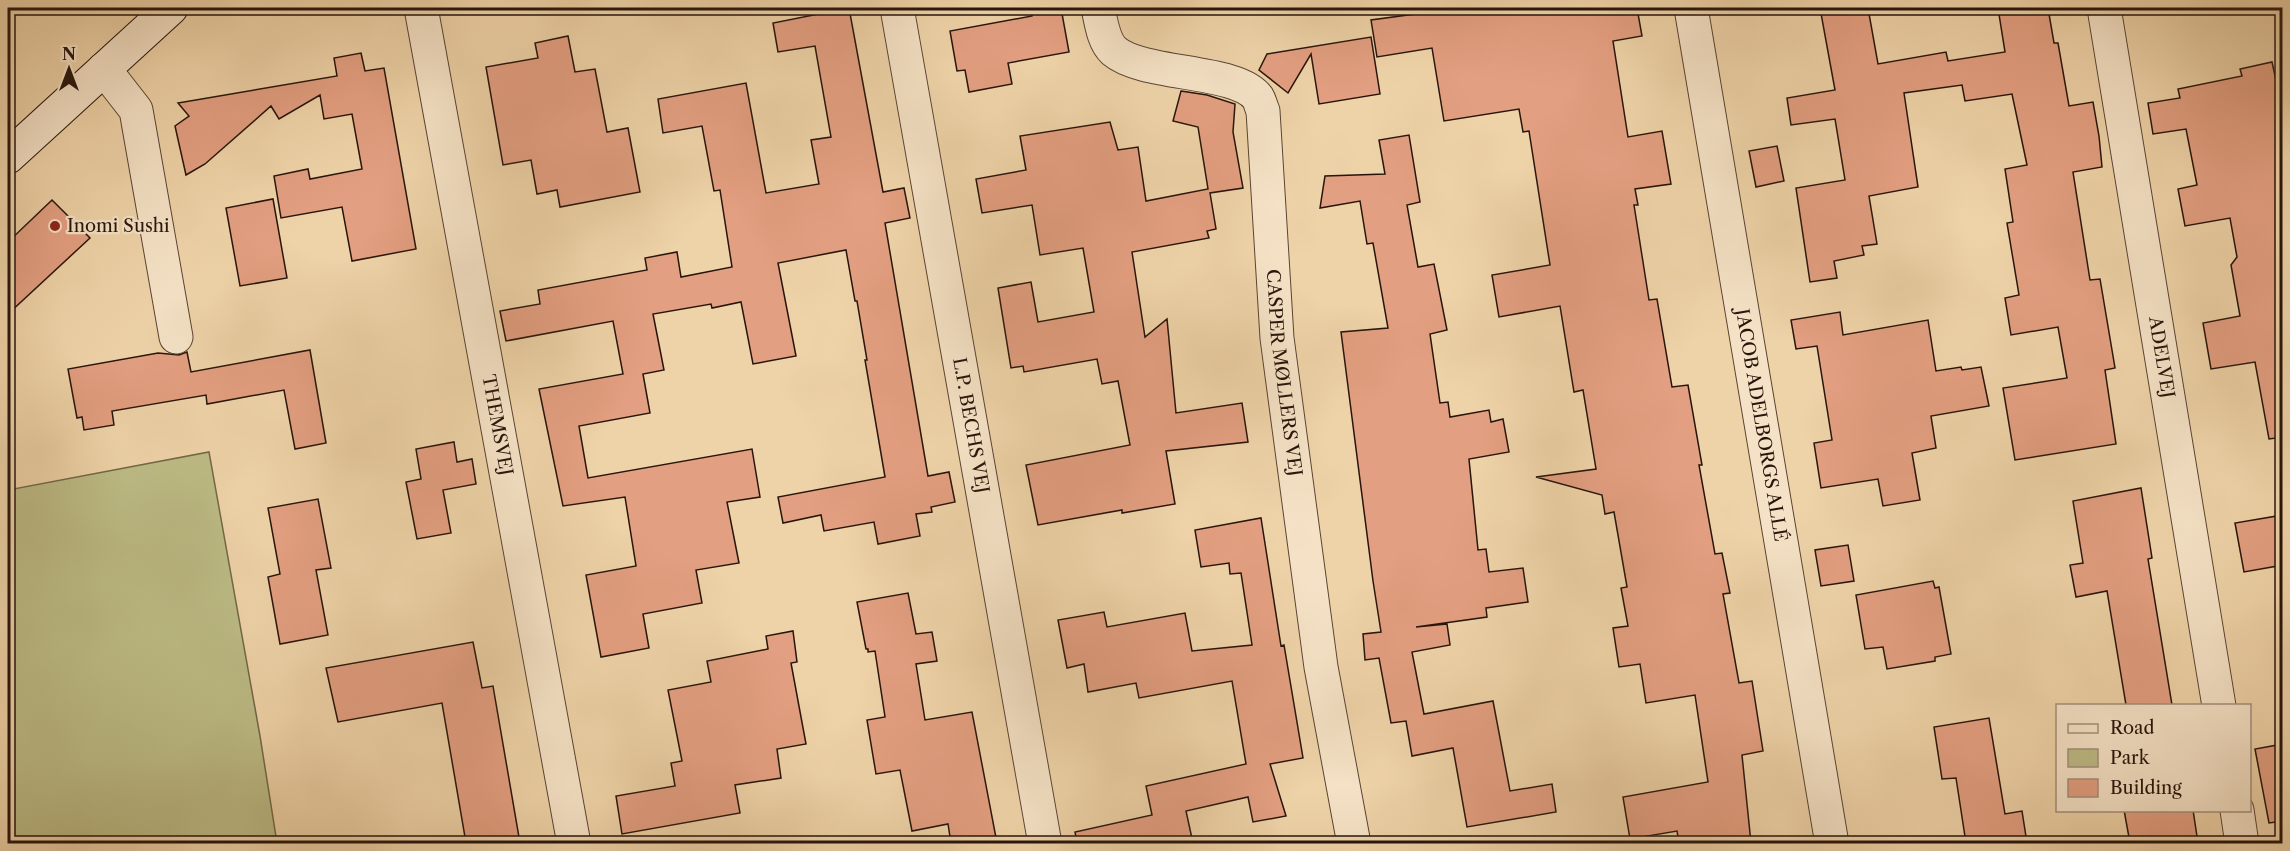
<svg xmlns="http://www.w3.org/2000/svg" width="2290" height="851" viewBox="0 0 2290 851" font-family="'Libre Caslon Text',serif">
	<rect width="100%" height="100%" fill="#efd3a8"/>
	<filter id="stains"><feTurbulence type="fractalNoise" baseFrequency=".00333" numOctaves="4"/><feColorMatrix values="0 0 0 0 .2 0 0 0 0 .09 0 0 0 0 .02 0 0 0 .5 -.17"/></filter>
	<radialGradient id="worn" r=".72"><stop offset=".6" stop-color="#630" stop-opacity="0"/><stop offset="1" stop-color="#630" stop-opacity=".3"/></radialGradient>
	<path fill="#bcbb85" stroke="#726848" stroke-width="1.5" d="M209,452L260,736L277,843H8V490Z"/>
	<path fill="#e39f81" stroke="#27150c" stroke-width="1.5" d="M849,8L883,192L904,188L910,218L885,223L928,476L949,472L955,502L931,507L932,512L916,514L920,536L878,544L874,522L824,531L821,515L783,523L778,497L885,477L865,360H867L857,301H855L846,250L778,263L796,356L753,364L741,302L712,308L711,304L653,314L664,370L643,374L650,413L579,426L588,478L752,449L760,497L727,502L739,563L696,570L702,603L643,614L649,648L601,657L586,575L636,566L625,497L563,506L539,389L623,374L613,321L506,341L500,311L540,304L538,290L647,270L645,258L677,252L681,277L732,267L720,190L714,191L702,126L663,133L658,99L746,83L766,193L819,184L811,140L831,137L815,46L778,52L773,23Z
		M1031,8H1061L1069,52L1008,63L1012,84L969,92L965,70L957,71L950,31L1032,16Z
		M1460,8H1637L1642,36L1613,41L1628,137L1662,131L1671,184L1635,189L1638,205H1634L1649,300L1657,299L1672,387L1688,385L1702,465H1699L1715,554L1722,553L1730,593L1723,594L1739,683L1752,681L1763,751L1742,755L1751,843H1679L1677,831L1630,839L1623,797L1708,782L1695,695L1646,703L1640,664L1619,667L1613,628L1628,626L1621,588L1627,587L1614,512L1605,514L1602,495L1536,477L1596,469L1583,390L1574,392L1560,306L1499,317L1492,275L1550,265L1529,131L1523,132L1519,109L1444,121L1432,48L1377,57L1371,20Z
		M1820,8H1868L1878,64L1946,52L1948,61L2005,52L1998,8H2048L2054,43H2058L2069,106L2093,102L2099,136L2102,167L2073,172L2090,280L2100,279L2115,368L2105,370L2116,444L2015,460L2003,388L2067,378L2058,327L2011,335L2005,298L2019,295L2007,223L2013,222L2005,169L2027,165L2012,94L1965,101L1962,85L1904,93L1918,187L1869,196L1877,244L1862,246L1864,255L1834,261L1837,278L1810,282L1796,188L1845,180L1835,119L1791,125L1787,98L1835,90Z
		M568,36L575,72L595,69L607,132L628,128L640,192L560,207L557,190L537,194L531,160L503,165L486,67L538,58L535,43Z
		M1371,37L1380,94L1319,104L1311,54L1288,93L1259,70L1267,54Z
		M361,53L365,71L384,68L416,249L352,261L342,207L281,218L274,176L308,169L310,179L362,169L352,114L324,119L320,95L279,119L271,106L205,164L186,175L175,126L189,116L178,103L337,76L334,58Z
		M2272,62L2283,112V437L2269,439L2255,362L2211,369L2203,323L2240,316L2231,265L2237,257L2230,218L2185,226L2178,189L2197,185L2186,129L2153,134L2148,103L2180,98L2178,89L2242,76L2240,69Z
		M1181,91L1207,95L1235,104L1233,132L1243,188L1210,193L1216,229L1207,231L1209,238L1132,252L1145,337L1167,319L1176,413L1242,403L1248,442L1166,451L1175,504L1122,513V510L1038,525L1026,465L1130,445L1118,381L1102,384L1097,359L1024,372L1023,366L1011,368L998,288L1031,282L1038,322L1094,312L1083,248L1040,255L1032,205L982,213L976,179L1026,170L1020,136L1110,122L1118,150L1138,147L1146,201L1208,189L1198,127L1173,121Z
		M1409,135L1420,202L1407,205L1418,267L1434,264L1447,330L1430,334L1440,403L1448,402L1450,417L1489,410L1491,422L1503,419L1509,452L1469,459L1478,550L1486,549L1489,572L1523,568L1528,602L1486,608L1487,617L1416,627L1447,624L1450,645L1412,652L1424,714L1493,701L1510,791L1552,784L1556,812L1467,827L1453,748L1412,756L1406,721L1391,723L1379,658L1365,660L1363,634L1381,632L1373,581L1341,332L1388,328L1373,243L1367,244L1360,201L1320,208L1325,176L1385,174L1379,140Z
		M1777,146L1784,181L1756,187L1749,151Z
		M273,199L287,278L240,286L226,208Z
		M52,200L90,238L8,314V242Z
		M1840,312L1843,335L1928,320L1936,371L1961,367L1962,370L1981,367L1989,406L1931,416L1936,448L1912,453L1920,500L1883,506L1878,479L1821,488L1814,443L1832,440L1817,346L1796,349L1791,320Z
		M310,350L326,443L295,449L284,390L207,404L206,395L112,411L114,425L84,430L82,417L77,418L68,369L158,353L179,355L187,352L191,372Z
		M454,442L457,462L472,459L476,484L443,490L451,533L417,539L406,482L421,479L416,449Z
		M2141,488L2152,558L2148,559L2172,705H2126L2107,591L2076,597L2070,565L2083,563L2073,501Z
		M318,499L331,568L316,570L328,635L280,644L268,577L280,574L268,508Z
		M2283,515V565L2244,572L2235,523Z
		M1261,518L1281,646L1284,645L1303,758L1270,764L1286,816L1253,822L1248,797L1186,811L1193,843H1077L1075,832L1152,815L1146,786L1246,764L1232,681L1139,698L1136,683L1088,692L1084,664L1067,668L1058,620L1104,612L1107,627L1185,613L1192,651L1252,645L1241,573L1230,574L1229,563L1201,567L1195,530Z
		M1848,545L1854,581L1821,586L1815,550Z
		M1933,581L1935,588L1939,587L1951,654L1935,657V661L1887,669L1883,647L1865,649L1856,595Z
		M908,593L916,634L932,632L937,661L916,664L925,720L972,712L997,843H951L948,824L912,831L900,770L876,774L867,720L885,717L875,651L868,652V649H866L857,602Z
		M793,631L797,662L791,663L806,744L777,749L781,778L735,785L740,813L622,834L616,796L675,786L671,763L682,761L668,690L711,682L707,661L768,649L766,636Z
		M473,642L482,688L493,686L520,843H466L442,703L338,722L326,668Z
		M1989,718L2005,814L2022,811L2027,843H1966L1956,778L1942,779L1934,727Z
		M2283,744V821L2269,823L2255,749Z
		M2124,810H2193L2198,843H2130Z"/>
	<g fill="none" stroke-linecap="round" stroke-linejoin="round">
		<g stroke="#594433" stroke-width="35">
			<g id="street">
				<path id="s1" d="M421,8L574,844"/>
				<path id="s2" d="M897,8L1045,844"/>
				<path id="s3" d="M1098,8C1101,21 1103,41 1114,51C1143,76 1238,69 1258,98C1260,101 1261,107 1263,111L1277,338L1321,667L1354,844"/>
				<path id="s4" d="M1691,8L1832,844"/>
				<path id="s5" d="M2104,8L2219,706"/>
				<path d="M104,69L136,110L176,337"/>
				<path d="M2237,810L2242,844"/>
			</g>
		</g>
		<g stroke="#27150c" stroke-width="35">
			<path id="secondary" d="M8,157L171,8"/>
		</g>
		<use href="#street" stroke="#f5e2c6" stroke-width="33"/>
		<use href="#secondary" stroke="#f5e2c6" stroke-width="33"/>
	</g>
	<circle fill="#8f2418" stroke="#f5e2c6" stroke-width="2" cx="55" cy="226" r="6"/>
	<g text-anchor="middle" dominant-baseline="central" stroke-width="4.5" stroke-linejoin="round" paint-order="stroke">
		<g font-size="18" fill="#27150c" stroke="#f5e2c6" text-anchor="start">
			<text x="67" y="226">Inomi Sushi</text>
		</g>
		<g font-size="18" fill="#27150c" stroke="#f5e2c6">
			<text stroke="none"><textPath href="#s5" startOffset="354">ADELVEJ</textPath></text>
			<text stroke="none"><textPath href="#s3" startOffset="477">CASPER MØLLERS VEJ</textPath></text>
			<text stroke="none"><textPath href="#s1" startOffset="424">THEMSVEJ</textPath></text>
			<text stroke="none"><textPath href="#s2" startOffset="424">L.P. BECHS VEJ</textPath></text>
			<text stroke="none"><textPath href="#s4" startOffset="423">JACOB ADELBORGS ALLÉ</textPath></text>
		</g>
	</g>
	<rect width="2290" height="851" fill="none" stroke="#efd3a8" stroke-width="30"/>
	<rect x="9" y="9" width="2272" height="833" fill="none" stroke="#27150c" stroke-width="3"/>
	<rect x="15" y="15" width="2260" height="821" fill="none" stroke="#27150c" stroke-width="1.5"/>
	<rect x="2056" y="704" width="195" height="108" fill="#f5e2c6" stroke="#a3907c" stroke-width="1.5"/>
	<rect x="2068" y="724" width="30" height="9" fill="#f5e2c6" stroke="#a3907c" stroke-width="1.5"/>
	<text x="2110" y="734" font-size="18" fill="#27150c">Road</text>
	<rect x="2068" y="749" width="30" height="18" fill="#bcbb85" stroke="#a3907c" stroke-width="1.5"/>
	<text x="2110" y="764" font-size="18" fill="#27150c">Park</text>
	<rect x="2068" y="779" width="30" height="18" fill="#e39f81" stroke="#a3907c" stroke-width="1.5"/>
	<text x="2110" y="794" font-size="18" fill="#27150c">Building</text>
	<g transform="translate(69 69)" stroke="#f5e2c6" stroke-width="4.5" paint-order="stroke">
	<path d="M0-4.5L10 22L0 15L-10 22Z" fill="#27150c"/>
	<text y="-9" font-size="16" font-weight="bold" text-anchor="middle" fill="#27150c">N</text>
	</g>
	<rect width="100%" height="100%" filter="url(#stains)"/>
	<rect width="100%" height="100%" fill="url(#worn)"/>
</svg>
